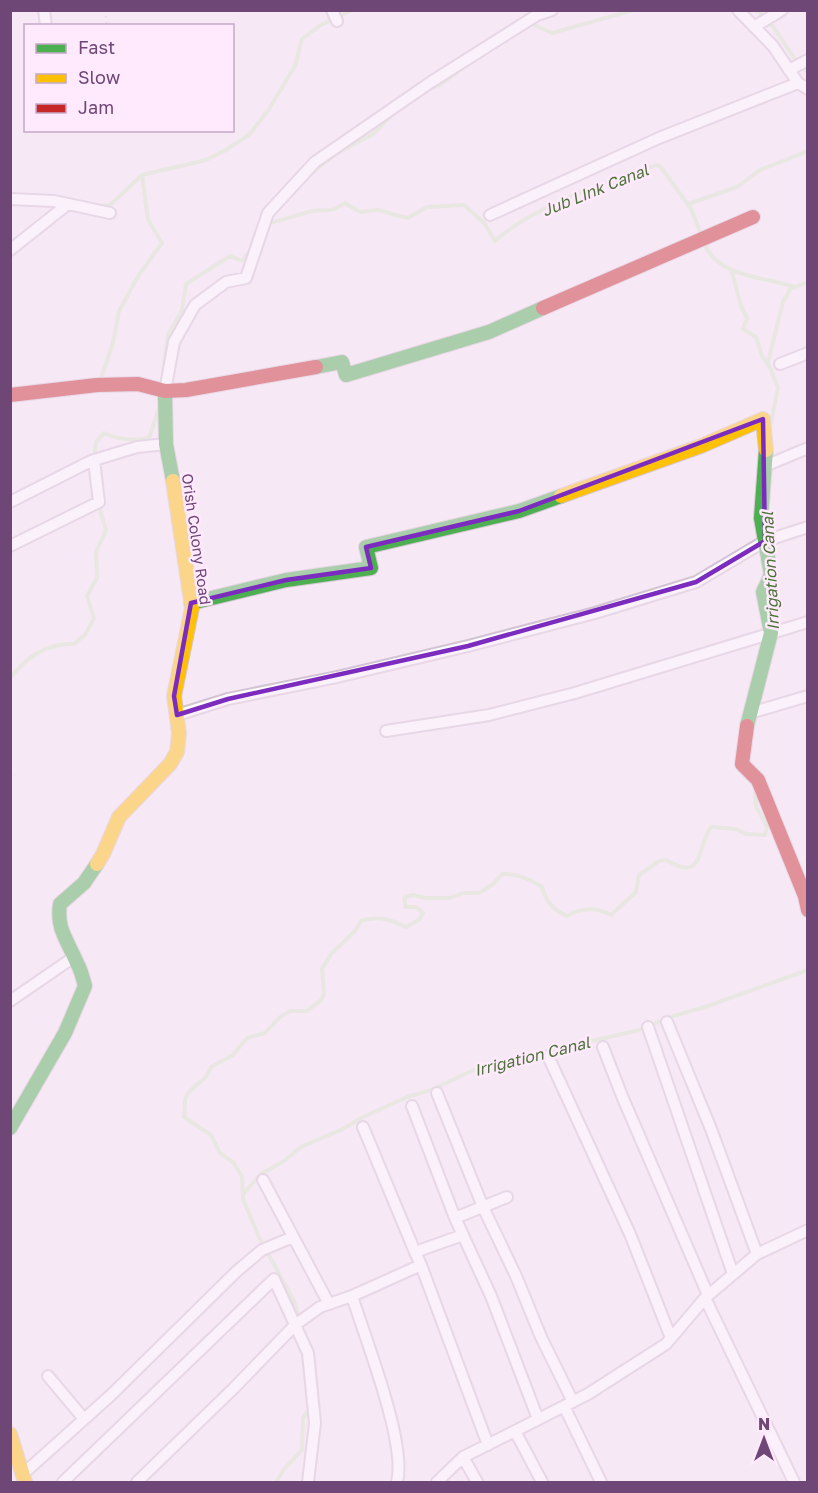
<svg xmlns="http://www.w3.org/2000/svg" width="818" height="1493" viewBox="0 0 818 1493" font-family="'Golos Text',sans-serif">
	<rect width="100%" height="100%" fill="#f7e8f5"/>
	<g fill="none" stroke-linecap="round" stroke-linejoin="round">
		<path stroke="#d6e7c9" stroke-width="4" d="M756,10C779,25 787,56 808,73
			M529,25L532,24L552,33L634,10
			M429,89L440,85L463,68
			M308,176L336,154L373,134L396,111
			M688,204L737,187L760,170L808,151
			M98,206L110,205L142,175L206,160L226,150L250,134L269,109L295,66L302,39L319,26L352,10
			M265,223C282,222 297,214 313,211C331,208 326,215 345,203L360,212L377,210L408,218L427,207L464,205L484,223L495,241C538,203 603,185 656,165L660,166L691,209L702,236
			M704,243C717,277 764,277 795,287
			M732,272L741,306L747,318L743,329L756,337L762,356L768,365
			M163,374L168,335L182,310L186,284L230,256L242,261L252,248
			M100,381L113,343L119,311L139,275L162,243L148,220L142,175
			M771,422L778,388L768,362L783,302L790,289L808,282
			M94,457L96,442L104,433C119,440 133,441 149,438L158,411
			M10,678C27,657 46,643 74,644L85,635L94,618L87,596L97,578L96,552L106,530L100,510L101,504
			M243,1194L261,1174L284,1161L301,1147L343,1129L361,1118L407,1097L431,1090L480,1067L639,1030L673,1016L702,1008L808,970
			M300,1320L294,1301L259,1237L243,1199L242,1177L234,1163L220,1153L211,1135L184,1117C185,1111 184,1102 186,1097C193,1083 205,1084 211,1067L233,1055L247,1038L265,1033L280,1017L290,1011H307L321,1000L324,994L322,969L331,954L355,931L361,921C378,915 389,919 406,927L419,920L423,913L416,907H405V897L413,895L426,898H450L463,893H479L493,884L502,874C516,873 531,880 542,887C546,902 553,910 567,916C582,907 596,907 611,915L636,892L639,875L659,861L666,860C705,883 696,848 711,827L736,829L746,834L765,835L767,827L756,806L755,792
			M276,1482L285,1468L302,1450L303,1418L310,1408"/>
		<g stroke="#d3c4d4" stroke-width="14">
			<path id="street" d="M44,10L46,26
				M332,10L337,21
				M738,10L773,46L798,83L808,89
				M754,27L782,10
				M789,70L808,60
				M10,199L54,201L110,213
				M490,215L659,138L798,83
				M10,250L68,204
				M780,364L808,353
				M165,391L174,342L195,305L226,282L246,278L268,213L315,162L431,82L537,15L552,10
				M765,466L808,448
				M10,502L91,461L137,447L166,444
				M10,546L99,502L94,460
				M750,713L808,696
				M177,715L228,699L337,677L468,646L595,613L696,582L765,541L808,527
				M386,731L489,715L575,693L808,622
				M10,1001L74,957
				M667,1022L711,1129L757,1254
				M648,1027L733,1274
				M603,1047L622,1096L708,1295
				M548,1056L630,1234L671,1338
				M437,1093L483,1207L516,1276L541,1337L573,1402
				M412,1106L455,1218L491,1296L538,1419
				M363,1127L415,1252
				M263,1180L329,1304
				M421,1265L488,1445
				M352,1296C365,1338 407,1443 397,1482
				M705,1298L794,1482
				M48,1376L84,1419
				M564,1406L601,1482
				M515,1431L588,1394L666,1344L705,1298L757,1254L808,1230
				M463,1457L477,1482
				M23,1474L111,1395L237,1271L262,1250L293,1237
				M63,1482L274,1279L308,1353L315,1423L308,1482
				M137,1482L234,1388L295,1325L320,1307L352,1296L421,1265L415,1252L463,1235L455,1218L507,1197
				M437,1482L463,1457L515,1431L542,1482"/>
		</g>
		<g stroke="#d5c5d4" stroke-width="16">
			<path id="fast" d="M316,367L342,362L346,375L489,332L543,308
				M165,391L166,444L173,481
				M191,603L286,580L371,568L366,547L519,511L561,496
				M747,726L771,633L763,592L771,575L761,518L766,450
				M10,1128L65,1033L85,986C83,978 81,970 77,963C68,941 56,929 60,904L84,883L97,864"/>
		</g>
		<g stroke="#d5c5d4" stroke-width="16">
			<path id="slow" d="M561,496L701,446L763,419L766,450
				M97,864L103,854L119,817L170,764L177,752L179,733L174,696L192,608L173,481
				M10,1434L25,1482"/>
		</g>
		<g stroke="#d5c5d4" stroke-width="16">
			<path id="jam" d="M543,308L753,217
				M10,395L97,385L138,384L165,391L186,390L316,367
				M747,726L742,764L758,780L805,896L808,910"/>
		</g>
		<path stroke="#d6c9d8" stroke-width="2" stroke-dasharray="1.5 4.5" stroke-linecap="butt" d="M105,10L107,26
			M10,779L15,775"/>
		<use href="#street" stroke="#fefcfe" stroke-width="10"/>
		<use href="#fast" stroke="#4caf50" stroke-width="14"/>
		<use href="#slow" stroke="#ffc107" stroke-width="14"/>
		<use href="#jam" stroke="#c62828" stroke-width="14"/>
	</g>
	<path d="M0 0H818V1493H0ZM763,419L765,541L696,582L468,646L228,699L177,715L174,696L191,603L286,580L371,568L366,547L519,511Z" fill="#f7e8f5" fill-opacity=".55" fill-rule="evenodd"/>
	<path fill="none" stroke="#7b2cbf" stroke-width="4.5" stroke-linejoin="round" d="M763,419L765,541L696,582L468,646L228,699L177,715L174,696L191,603L286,580L371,568L366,547L519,511Z"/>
	<g text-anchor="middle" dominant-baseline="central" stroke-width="5" stroke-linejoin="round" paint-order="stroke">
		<g font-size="15" fill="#6e4776" stroke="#ffe9fd">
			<text transform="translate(197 539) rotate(82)">Orish Colony Road</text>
		</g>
		<g font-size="16" font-style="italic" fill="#4d7438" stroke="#ffe9fd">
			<text transform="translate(595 190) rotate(-22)">Jub LInk Canal</text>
			<text transform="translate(770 571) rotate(-93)">Irrigation Canal</text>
			<text transform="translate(532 1056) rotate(-14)">Irrigation Canal</text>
		</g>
	</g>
	<rect width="818" height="1493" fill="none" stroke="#6e4776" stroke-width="24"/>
	<rect x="24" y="24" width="210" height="108" fill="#ffe9fd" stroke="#c5a8c7" stroke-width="1.5"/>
	<rect x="36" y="44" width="30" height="9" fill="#4caf50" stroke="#c5a8c7" stroke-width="1.5"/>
	<text x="78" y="54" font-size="18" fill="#6e4776">Fast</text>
	<rect x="36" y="74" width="30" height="9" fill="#ffc107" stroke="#c5a8c7" stroke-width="1.5"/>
	<text x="78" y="84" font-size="18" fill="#6e4776">Slow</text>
	<rect x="36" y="104" width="30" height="9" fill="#c62828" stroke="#c5a8c7" stroke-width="1.5"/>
	<text x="78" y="114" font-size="18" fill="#6e4776">Jam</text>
	<g transform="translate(764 1439)" stroke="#ffe9fd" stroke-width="4.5" paint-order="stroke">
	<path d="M0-4.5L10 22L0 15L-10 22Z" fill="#6e4776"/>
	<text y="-9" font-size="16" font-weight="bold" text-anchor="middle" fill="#6e4776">N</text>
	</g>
</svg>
